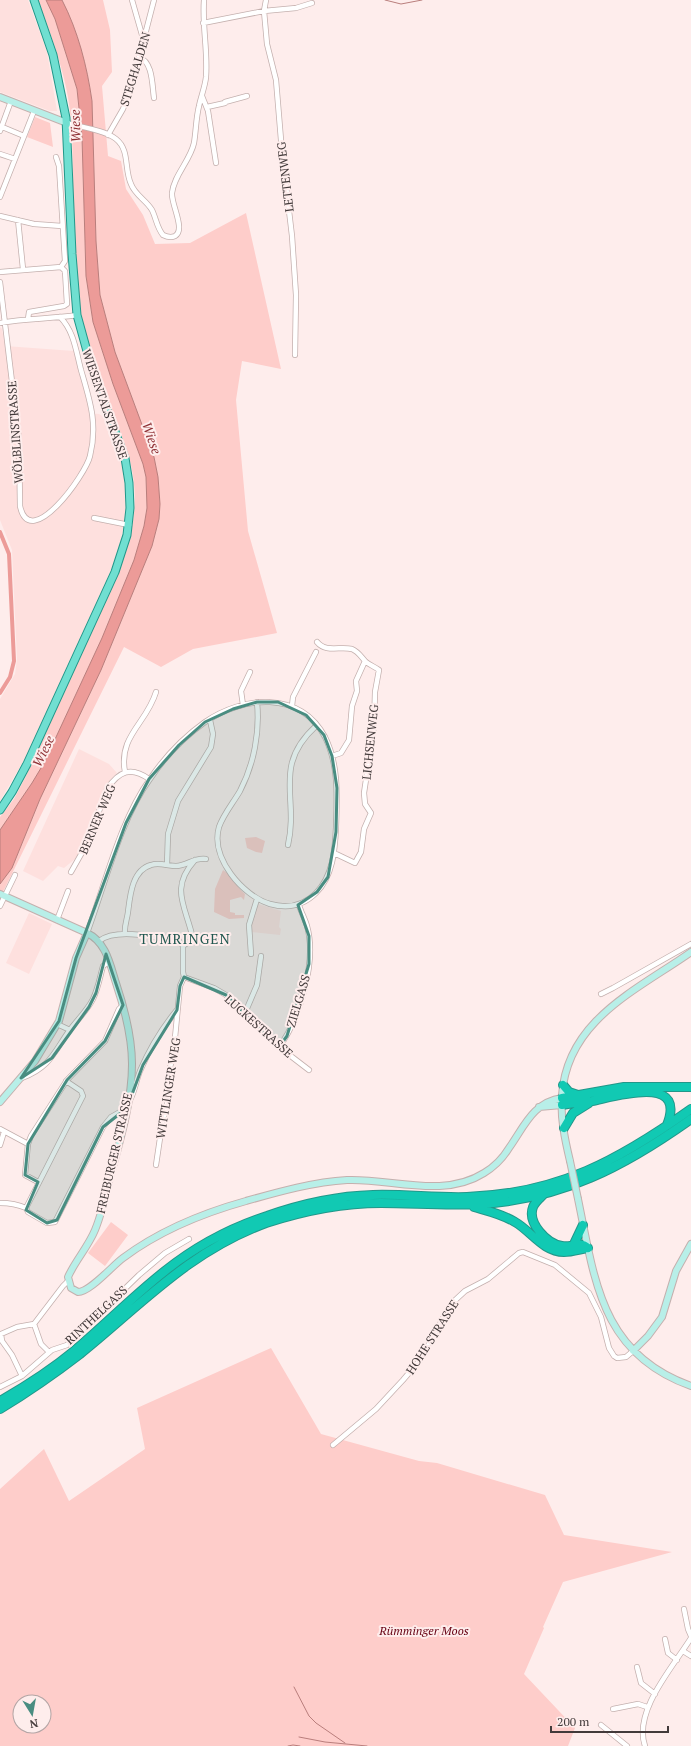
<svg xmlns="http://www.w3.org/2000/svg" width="691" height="1746" viewBox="0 0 691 1746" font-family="'PT Serif',serif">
	<rect width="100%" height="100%" fill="#feedec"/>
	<path fill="#fee0de" d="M0,0H28L47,52L57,111H50L0,92Z
		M0,327L2,329L5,346L74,351L90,413L99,414L106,418L121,459L126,490V517L115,564L30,750L0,801V699L15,674L17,659L12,550L0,520Z
		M79,749L109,764L117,773L110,780L104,790L82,847L75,859L64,868L58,866L43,881L23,871Z
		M258,904L281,911L279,927L281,929L280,935L251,932L252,920Z
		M29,913L52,924L29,974L6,963Z"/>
	<path fill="#fecdca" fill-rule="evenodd" d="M38,0H46L55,19L77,89L82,137L86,276L93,322L113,384L143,464L146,477L147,508L144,526L134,560L102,638L44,763L32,783L0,830V817L14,799L25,778L121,566C134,527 140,498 129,457C110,401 83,347 77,287C71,231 75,175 71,120C68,79 52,38 38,0Z
		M62,0H103L110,30L112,72L102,86L108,156L121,161L126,189L143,215L155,244L190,243L246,213L281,369L242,361L236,400L248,531L277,633L193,649L161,667L124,647L0,898V884L12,868L40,799L101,670L152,546L159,519L160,504L158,477L154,457L115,352L100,295L96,241L92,101C87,66 78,31 62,0Z
		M35,117L50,123L53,147L27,137Z
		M256,837L265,841L262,853L256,852L247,848L245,838Z
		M223,870C231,875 238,888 245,894L244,900L241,897L230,900V912L235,913V915H244V918L229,919L214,912L215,889Z
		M111,1222L128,1235L105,1266L88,1253Z
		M271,1348L321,1434L419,1461L437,1463L545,1495L564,1535L672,1552L563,1582L543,1627L544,1628L524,1674L575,1728L568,1746H0V1489L44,1449L69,1501L145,1449L137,1408ZM20,1702H44V1726H20Z"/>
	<path fill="#ec9b98" stroke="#b97e7c" d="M46,0H62C78,31 87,66 92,101L96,241L100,295L115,352L154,457L158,477L160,504L159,519L152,546L101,670L40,799L12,868L0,884V830L32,783L44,763L102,638L134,560L144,526L147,508L146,477L143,464L113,384L93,322L86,276L82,137L77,89L55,19Z"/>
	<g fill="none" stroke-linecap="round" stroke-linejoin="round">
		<path stroke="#b97e7c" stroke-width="1" d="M385,0L401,4L422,0
			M294,1687L309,1716L316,1723L345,1743
			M299,1737L325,1742L367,1746
			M288,1746L293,1745L300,1746"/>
		<path stroke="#ec9b98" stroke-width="4" d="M0,532L9,554L14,661L10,677L0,693"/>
		<g stroke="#c4b0ae" stroke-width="6">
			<path id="street" d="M132,0L144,42
				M266,0L264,11L267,44L276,80L282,152L292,236L296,295L295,355
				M203,23L264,11L296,8L312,3
				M139,57C153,62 152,85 154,98
				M202,96L208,111L216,163
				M207,107L225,103V102L247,96
				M67,123C80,127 105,130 116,139C130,150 124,169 131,184C135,195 146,200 152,210C156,218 157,228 163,235C167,237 171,238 175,236C186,230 171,204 172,193C174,175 190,161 194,143C196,131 196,118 199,106C201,96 205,87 206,77C208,51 202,26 204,0
				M0,126L24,136
				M0,131L11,101
				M108,135L123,109L131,89L154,0
				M0,154L15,159
				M0,197L34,111
				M0,216L34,224L62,226
				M18,220L23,269
				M0,272L61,267
				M0,282L19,440L20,506C30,553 86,474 90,456C98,424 90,401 81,370C76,351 74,331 60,317
				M28,319L29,312L64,306L67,304L65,271L61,267L65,261L59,166L56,157
				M0,323C26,318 51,319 77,315
				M94,518L129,525
				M317,642C326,653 340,646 352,649C359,652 361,657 366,662C370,665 375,667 379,670L375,692L374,726L364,793L365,804L371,813L364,829L361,852L355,863L334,853
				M243,705L241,691L250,672
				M292,706L293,697L316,652
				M332,756L341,753L349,740L352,706L357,691L356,681L365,661
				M125,772C118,736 147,723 156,692
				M288,845C299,797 272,766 316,726
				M167,865L168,834L178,801L211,747L213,734L210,720
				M71,872L88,842L107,789C119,771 131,766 149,779
				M0,906L15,875
				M57,920L68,891
				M87,933C105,885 120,820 150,779C164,758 184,737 205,722C243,696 300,690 325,737C339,765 337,797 336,827C335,850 333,876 316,893C303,906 288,909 270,904C243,896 210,858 219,827C223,815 233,803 240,791C254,764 260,732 257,702
				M125,934C124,926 127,920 128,912C130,896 132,870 151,865C159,862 168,866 176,866C187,866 194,857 206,859
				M99,941C118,927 158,938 180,942L183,946V972L184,977
				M183,946L193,939C186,906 169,889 195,860
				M251,954L249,925L257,899
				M184,977L214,988L226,995L279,1047L309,1070
				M601,994L613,988L691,944
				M245,1013L257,985L261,956
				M57,1024L70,1030
				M279,1047C300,1019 317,961 307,926C305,919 301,912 299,905
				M22,1078C50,1067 53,1054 69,1031C77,1020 87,1011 93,999C98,989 100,977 103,966L109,962
				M130,1100C135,1091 136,1081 140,1071C149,1050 162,1028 177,1010
				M0,1129L28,1144
				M0,1145L4,1132
				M156,1165L163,1118L167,1110V1083L174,1048L180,986L184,977
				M38,1182L25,1175L28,1144L31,1136L67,1080L105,1041L119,1009L123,1005
				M0,1203C9,1203 17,1204 26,1208L28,1212L47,1223L55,1222L103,1127L111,1117L127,1108
				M26,1208L83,1096L81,1091L66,1081
				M34,1324L41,1344L49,1352
				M22,1376L12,1355L2,1341L1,1334L17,1327L34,1324L63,1286L68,1281
				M0,1387L22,1376L52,1350L67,1345L139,1275L165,1253L189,1239
				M333,1445L376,1409L403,1380L420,1360L451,1304L465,1291L488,1279L519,1253L523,1252L555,1265L589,1293L601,1317L609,1348L614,1356L617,1358L626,1357L633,1351
				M684,1609L688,1629L691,1636
				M665,1639L668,1653L677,1660
				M683,1651L691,1656
				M637,1667L641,1683L655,1694
				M613,1709L638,1704L647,1707
				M601,1725L627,1746
				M645,1746C633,1711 673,1667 691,1638"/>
		</g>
		<g stroke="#c4b0ae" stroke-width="8">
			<path id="secondary" d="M0,97L67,123
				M0,894L87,933C106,942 110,964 116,983C125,1010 132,1036 132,1064C132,1102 120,1141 110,1177C106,1195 102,1213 95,1230C88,1247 75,1261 68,1277L71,1288L78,1292C90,1292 112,1266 123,1258C159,1231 203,1213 246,1201C278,1192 313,1182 347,1180C391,1178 443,1199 484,1173C494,1167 503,1158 509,1148C524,1127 533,1102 562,1098
				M0,1102L35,1061L59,1021L76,958L87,933
				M539,1107L562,1105
				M570,1161C565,1140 560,1117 562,1095C567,1020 637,990 691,952
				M578,1199C595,1281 601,1354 691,1386
				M633,1351L648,1336L662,1317L676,1271L691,1244"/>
		</g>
		<g stroke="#229789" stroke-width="9">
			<path id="primary" d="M0,810L12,792L27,764L115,572L127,535L130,508L129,483L125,458L93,373L77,315L72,254L66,118L53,55L34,0"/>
		</g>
		<g stroke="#229789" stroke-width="10">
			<path id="highway" d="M563,1085L569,1092L578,1095
				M562,1098L624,1087H691
				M562,1105C572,1103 582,1102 592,1101C617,1096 687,1074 667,1125
				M564,1128L573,1113L589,1103
				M543,1195C539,1199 535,1202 533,1207C527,1223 547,1244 562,1246C572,1248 579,1240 588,1248
				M474,1207C488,1211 502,1214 515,1222C531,1231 543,1252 564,1252C572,1252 581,1249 588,1248
				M574,1244L583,1225
				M0,1401C26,1386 51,1370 74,1351C105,1325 133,1296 165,1271C195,1247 230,1228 267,1216C301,1204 337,1196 373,1195C405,1194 436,1198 467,1197C558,1194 619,1160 691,1109
				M0,1409C28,1392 54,1374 80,1354C142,1304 188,1252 266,1223C303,1211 342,1203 381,1203C413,1203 446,1206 478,1204C561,1200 625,1166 691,1119"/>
		</g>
		<use href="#street" stroke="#fff" stroke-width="4.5"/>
		<use href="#secondary" stroke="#b8efe8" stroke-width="6"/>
		<use href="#primary" stroke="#70dfd1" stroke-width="7"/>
		<use href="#highway" stroke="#11c9b3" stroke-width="8"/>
		<g stroke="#c4b0ae" stroke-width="8" stroke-linecap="butt">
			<path id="secondary-bridge" d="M570,1161L578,1199"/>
		</g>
		<use href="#secondary-bridge" stroke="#b8efe8" stroke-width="6"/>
	</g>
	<path fill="#498d81" fill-opacity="0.2" stroke="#498d81" stroke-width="3" stroke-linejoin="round" d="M257,702H278L306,715L324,735L332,756L337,788L336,832L328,877L317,892L298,905L309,936V964L287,1036L279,1047L226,995L184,977L180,986L177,1010L143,1065L127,1108L103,1127L57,1220L47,1223L26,1210L38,1182L25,1175L28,1144L67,1080L105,1041L123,1005L106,954L96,993L89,1007L52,1058L21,1078L59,1021L76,958L126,823L149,779L179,745L205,722L233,709Z"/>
	<g text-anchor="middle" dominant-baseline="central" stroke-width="4" stroke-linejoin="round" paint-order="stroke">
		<g font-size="12" fill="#423a3a" stroke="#feedec">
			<text transform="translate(135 69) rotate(-73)">STEGHALDEN</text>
			<text transform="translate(285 177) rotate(-97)">LETTENWEG</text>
			<text transform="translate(105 404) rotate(71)">WIESENTALSTRASSE</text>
			<text transform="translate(15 432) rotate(-94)">WÖLBLINSTRASSE</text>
			<text transform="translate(370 742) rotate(-84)">LICHSENWEG</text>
			<text transform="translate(97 819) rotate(-67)">BERNER WEG</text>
			<text transform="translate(298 1001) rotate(-73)">ZIELGASS</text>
			<text transform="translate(259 1026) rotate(42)">LUCKESTRASSE</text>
			<text transform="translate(168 1088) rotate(-81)">WITTLINGER WEG</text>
			<text transform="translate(114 1153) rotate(-77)">FREIBURGER STRASSE</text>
			<text transform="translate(96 1315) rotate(-43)">RINTHELGASS</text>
			<text transform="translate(432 1337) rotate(-57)">HOHE STRASSE</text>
		</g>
		<g font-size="12" font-style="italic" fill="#670314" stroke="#feedec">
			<text x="424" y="1630">Rümminger Moos</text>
		</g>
		<g font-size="13" font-style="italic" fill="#8e2f33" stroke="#feedec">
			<text transform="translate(75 126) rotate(-92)">Wiese</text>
			<text transform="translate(152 438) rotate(71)">Wiese</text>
			<text transform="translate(43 751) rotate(-64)">Wiese</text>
		</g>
		<g font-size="14" letter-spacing="1" fill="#20574f" stroke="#feedec">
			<text x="185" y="938">TUMRINGEN</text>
		</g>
	</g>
	<g transform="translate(32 1714) rotate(169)"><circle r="19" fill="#feedec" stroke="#b3a5a5"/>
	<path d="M0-3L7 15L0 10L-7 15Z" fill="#498d81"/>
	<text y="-6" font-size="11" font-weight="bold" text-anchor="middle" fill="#423a3a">N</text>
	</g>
	<path d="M551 1726v6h117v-6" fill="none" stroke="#423a3a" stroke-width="2"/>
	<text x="557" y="1726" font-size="12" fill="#423a3a" stroke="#feedec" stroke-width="3" paint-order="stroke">200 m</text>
</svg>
